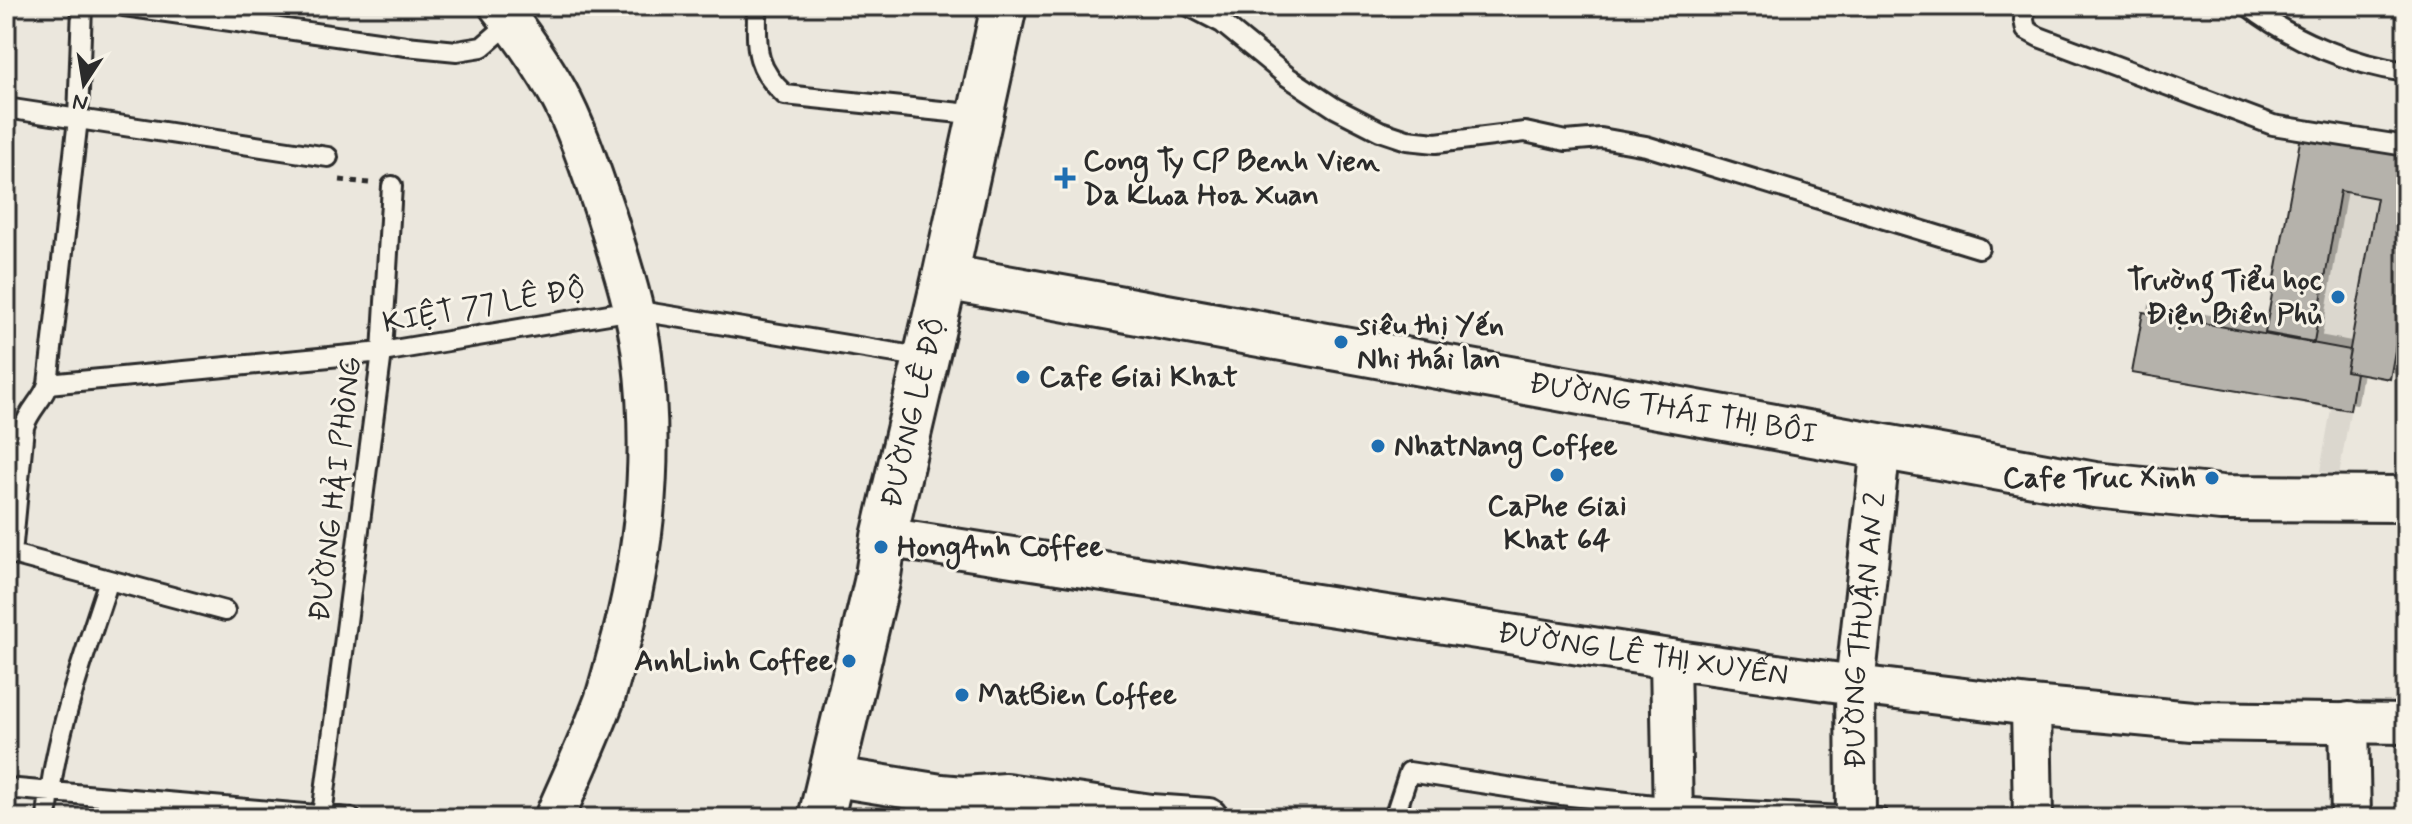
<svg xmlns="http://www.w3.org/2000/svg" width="2412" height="824" viewBox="0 0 2412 824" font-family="Mynerve,sans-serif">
	<defs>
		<filter id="shadow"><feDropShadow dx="7" dy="-7" stdDeviation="0" flood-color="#0004"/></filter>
	</defs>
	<rect width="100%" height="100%" fill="#ebe7dd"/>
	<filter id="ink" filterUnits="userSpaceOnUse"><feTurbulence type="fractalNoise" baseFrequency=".0125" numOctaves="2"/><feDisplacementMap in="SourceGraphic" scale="16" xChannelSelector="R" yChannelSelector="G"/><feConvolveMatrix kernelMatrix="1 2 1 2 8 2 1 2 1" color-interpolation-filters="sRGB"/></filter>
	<g filter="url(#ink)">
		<path fill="#dbd7ce" d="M2302,130L2406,149L2357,372L2339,475L2320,471L2331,409L2132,373L2143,312L2265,333Z"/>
		<path fill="#b5b2ab" stroke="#2b2b2b" stroke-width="2" filter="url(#shadow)" d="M2302,130L2406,148V289L2390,379L2346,371L2377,198L2340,191L2314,342L2265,333Z
			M2143,312L2350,350L2346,371L2356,373L2350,410L2132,373Z"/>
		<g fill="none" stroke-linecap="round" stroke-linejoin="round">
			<g stroke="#2b2b2b" stroke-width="24">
				<path id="service" d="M124,6L406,46L457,51L482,47L511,22
					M757,6C757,46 753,66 785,95L980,115
					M1189,6L1222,23L1288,77L1335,108L1380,131L1407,140L1436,143L1525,132L1566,141L1601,138L1646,146L1979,248
					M2025,6L2024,20L2026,30L2039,37L2273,125L2406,146
					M2248,6C2293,41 2350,64 2406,72
					M6,108L328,157
					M48,384L382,352L633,310L926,358
					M6,554H12L225,611
					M12,554L24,427C29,410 43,400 48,384L78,119L82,6
					M6,788L351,818
					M322,815L382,352L392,186
					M47,818C54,736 84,657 109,580
					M1394,818L1409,772L1552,794L1673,807L1879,818"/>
			</g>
			<g stroke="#2b2b2b" stroke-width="44">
				<g id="minor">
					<path d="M499,6C520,33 540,61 557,91C578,129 592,174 606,215C620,260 636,308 642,355C655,457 645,557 617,655C613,670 609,686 604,701C589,741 571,779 554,818"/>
					<path id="s1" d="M884,537L1670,659L1855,685L2031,706L2192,721L2406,724"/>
					<path d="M1670,659L1673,818"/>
					<path d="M2031,706L2033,818"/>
					<path d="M2349,722L2351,818"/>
					<path d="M829,776L941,794L964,796L1006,793L1151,814L1208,818"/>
					<path id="s2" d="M1856,818L1855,685L1881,445"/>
				</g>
			</g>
			<g stroke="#2b2b2b" stroke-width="50">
				<g id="tertiary">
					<path id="s3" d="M945,277L2095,485L2221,498L2406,499"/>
					<path id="s4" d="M821,818L877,582L884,537L945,277L1004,6"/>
				</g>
			</g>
			<path stroke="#2b2b2b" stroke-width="5" stroke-dasharray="6 6" stroke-linecap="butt" d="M340,180L369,183"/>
			<use href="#service" stroke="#f7f3e8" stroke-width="18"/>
			<use href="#minor" stroke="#f7f3e8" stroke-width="38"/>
			<use href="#tertiary" stroke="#f7f3e8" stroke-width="44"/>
		</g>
	</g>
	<g fill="#1f6fb2" stroke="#f7f3e8" stroke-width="3">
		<path d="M1061 166h8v8h8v8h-8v8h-8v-8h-8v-8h8z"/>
		<circle cx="2338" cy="297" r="8"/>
		<circle cx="1341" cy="342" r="8"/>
		<circle cx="1023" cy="377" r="8"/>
		<circle cx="1378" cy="446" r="8"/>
		<circle cx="1557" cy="475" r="8"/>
		<circle cx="2212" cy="478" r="8"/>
		<circle cx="881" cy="547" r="8"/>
		<circle cx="849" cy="661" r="8"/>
		<circle cx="962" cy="695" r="8"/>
	</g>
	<g text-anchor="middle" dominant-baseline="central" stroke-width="6" stroke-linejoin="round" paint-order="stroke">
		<g font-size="30" font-weight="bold" fill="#2b2b2b" stroke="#f7f3e8" text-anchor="start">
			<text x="1083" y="161">Cong Ty CP Benh Vien<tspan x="1083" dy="34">Da Khoa Hoa Xuan</tspan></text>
			<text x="2322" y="280" text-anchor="end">Trường Tiểu học<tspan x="2322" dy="34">Điện Biên Phủ</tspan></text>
			<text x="1357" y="325">siêu thị Yến<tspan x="1357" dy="34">Nhi thái lan</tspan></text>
			<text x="1039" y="377">Cafe Giai Khat</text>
			<text x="1394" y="446">NhatNang Coffee</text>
			<text x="2196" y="478" text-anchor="end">Cafe Truc Xinh</text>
			<text x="1557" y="506" text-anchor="middle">CaPhe Giai<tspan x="1557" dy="34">Khat 64</tspan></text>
			<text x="897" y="547">HongAnh Coffee</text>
			<text x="833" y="661" text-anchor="end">AnhLinh Coffee</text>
			<text x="978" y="695">MatBien Coffee</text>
		</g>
		<g font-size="30" fill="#2b2b2b" stroke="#f7f3e8">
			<text transform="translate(484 306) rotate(-10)">KIỆT 77 LÊ ĐỘ</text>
			<text stroke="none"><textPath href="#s3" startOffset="740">ĐƯỜNG THÁI THỊ BÔI</textPath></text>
			<text stroke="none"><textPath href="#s4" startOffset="416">ĐƯỜNG LÊ ĐỘ</textPath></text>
			<text transform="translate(336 489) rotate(-83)">ĐƯỜNG HẢI PHÒNG</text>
			<text stroke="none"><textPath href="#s2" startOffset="188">ĐƯỜNG THUẬN AN 2</textPath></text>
			<text stroke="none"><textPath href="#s1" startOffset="768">ĐƯỜNG LÊ THỊ XUYẾN</textPath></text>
		</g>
	</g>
	<rect width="2412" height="824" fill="none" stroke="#f7f3e8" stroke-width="32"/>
	<rect x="16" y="16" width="2380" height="792" fill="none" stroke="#2b2b2b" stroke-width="3" filter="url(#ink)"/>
	<g transform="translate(84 84) rotate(192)" stroke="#f7f3e8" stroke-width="6" paint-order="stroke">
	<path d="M0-6L14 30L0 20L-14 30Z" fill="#2b2b2b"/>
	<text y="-12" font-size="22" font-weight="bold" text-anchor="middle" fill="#2b2b2b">N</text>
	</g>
</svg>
